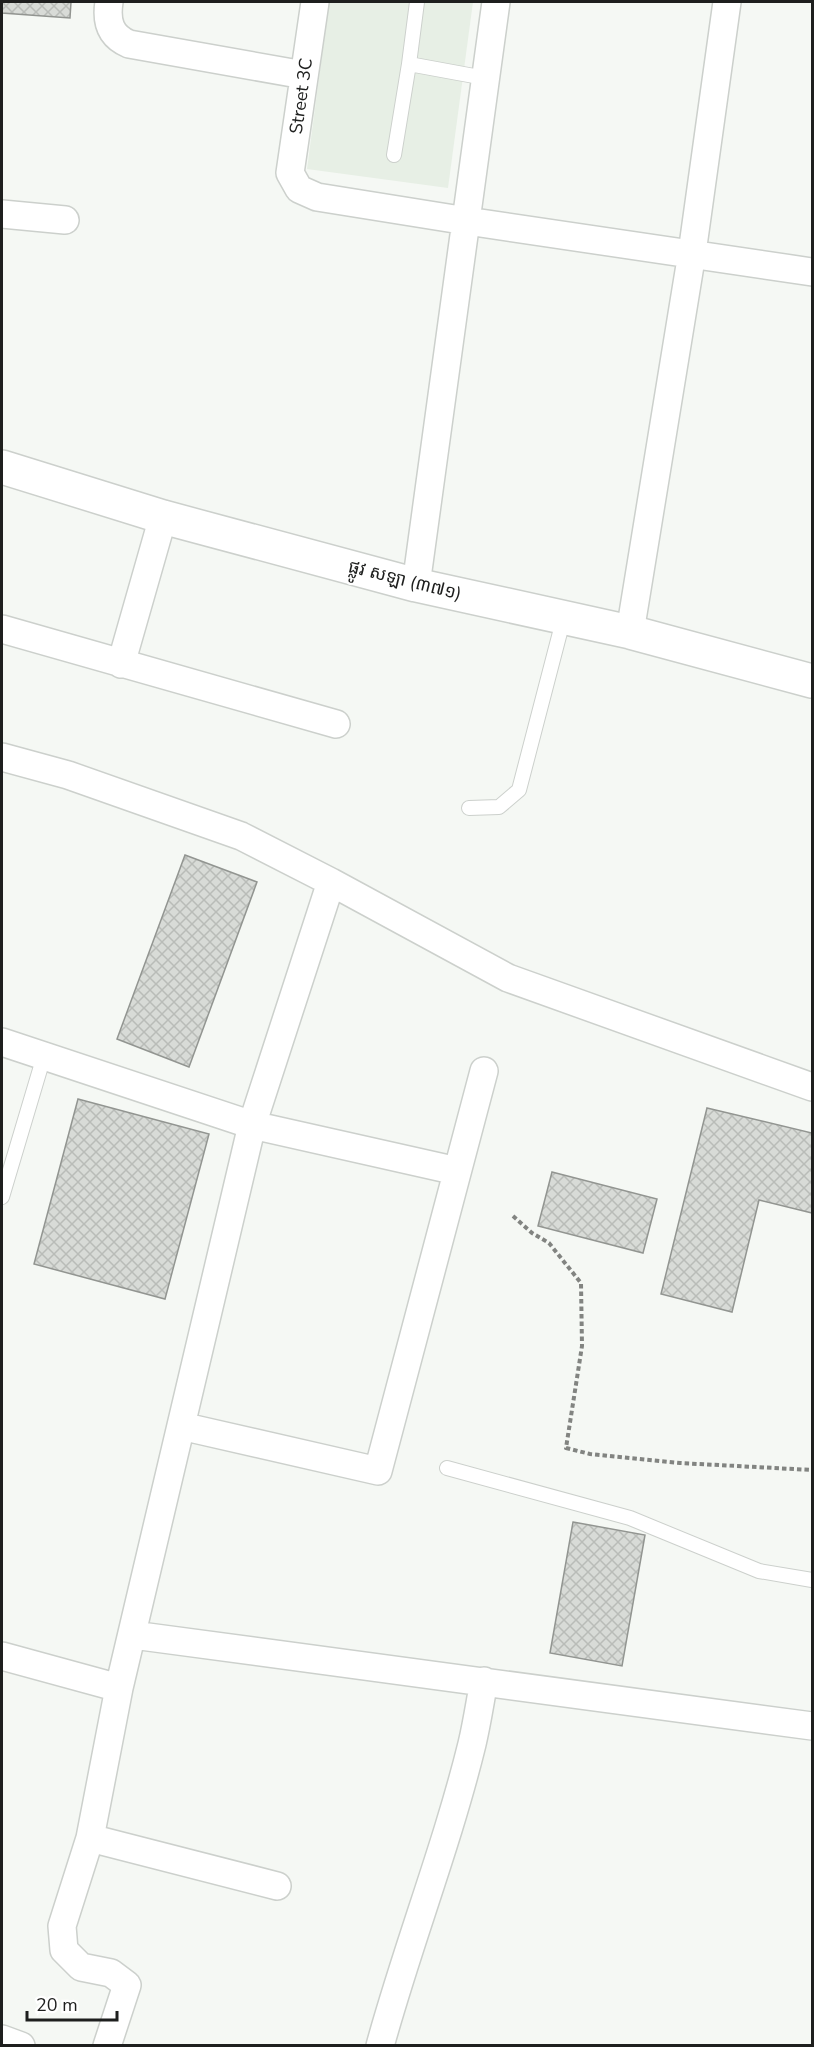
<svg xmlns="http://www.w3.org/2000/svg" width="814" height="2047" viewBox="0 0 814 2047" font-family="'Nunito Sans','Noto Sans Khmer',sans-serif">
	<defs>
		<pattern id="building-cross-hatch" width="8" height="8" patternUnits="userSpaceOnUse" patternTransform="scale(1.5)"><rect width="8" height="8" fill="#d8dbd7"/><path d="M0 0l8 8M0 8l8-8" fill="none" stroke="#b9bcb8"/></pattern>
	</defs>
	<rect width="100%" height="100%" fill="#f5f8f4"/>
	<path fill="#e7efe5" d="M329,2H473L448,188L307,169Z"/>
	<path fill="url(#building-cross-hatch)" stroke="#929591" stroke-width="1.5" d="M2,2H71L70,18L2,13Z
		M185,855L257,882L189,1067L117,1039Z
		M78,1099L209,1134L165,1299L34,1264Z
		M707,1108L812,1133V1213L759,1200L732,1312L661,1294Z
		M552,1172L657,1199L643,1253L538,1226Z
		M573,1522L645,1535L622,1666L550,1653Z"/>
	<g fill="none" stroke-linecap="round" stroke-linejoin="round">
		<g stroke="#ccd0cc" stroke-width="16">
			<path id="lane" d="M417,2L409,64L485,78
				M394,155L409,64
				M469,808L499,807L519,790L564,617
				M2,1197L44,1056
				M447,1468L630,1518L759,1571L812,1580"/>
		</g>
		<g stroke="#ccd0cc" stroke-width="30">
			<path id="street" d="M109,2C106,21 110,36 129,44L304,75
				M315,2L290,173L299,189L317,197L467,221L812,272
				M2,214L65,220
				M416,585L496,2
				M2,629L336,724
				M630,632L692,253L727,2
				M121,664L163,517
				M2,757L68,775L241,836L331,882L508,978L812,1087
				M2,1042L252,1125L457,1171
				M181,1426L378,1471L484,1071
				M133,1635L812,1726
				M2,1656L119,1688
				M90,1838L277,1886
				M2,2039L21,2046
				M107,2046L127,1985L111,1973L81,1967L64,1950L62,1926L90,1838L119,1688L252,1125L331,882
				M380,2046C408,1944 447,1846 472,1744C477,1723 480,1702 484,1681"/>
		</g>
		<g stroke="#ccd0cc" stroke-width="36">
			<path id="secondary" d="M2,467L163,517L416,585L630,632L812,681"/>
		</g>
		<path stroke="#828481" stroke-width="4" stroke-dasharray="4.5 3" stroke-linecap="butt" d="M513,1216L532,1233L549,1243L581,1283L582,1346L566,1448L590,1454L680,1463L812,1470"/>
		<use href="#lane" stroke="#fff" stroke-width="14"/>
		<use href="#street" stroke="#fff" stroke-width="27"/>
		<use href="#secondary" stroke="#fff" stroke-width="33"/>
	</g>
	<g text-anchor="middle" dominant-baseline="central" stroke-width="4.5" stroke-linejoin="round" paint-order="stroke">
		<g font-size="18" fill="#1e1f1e" stroke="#fff">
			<text transform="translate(301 96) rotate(-82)">Street 3C</text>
			<text transform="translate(405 580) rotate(14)">ផ្លូវ សឡា (៣៧១)</text>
		</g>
	</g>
	<rect width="814" height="2047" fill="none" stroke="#1e1f1e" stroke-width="6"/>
	<path d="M27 2011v9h90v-9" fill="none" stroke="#1e1f1e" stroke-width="3"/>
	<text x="36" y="2011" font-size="18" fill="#1e1f1e" stroke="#ffffff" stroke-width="4.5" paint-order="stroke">20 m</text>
</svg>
